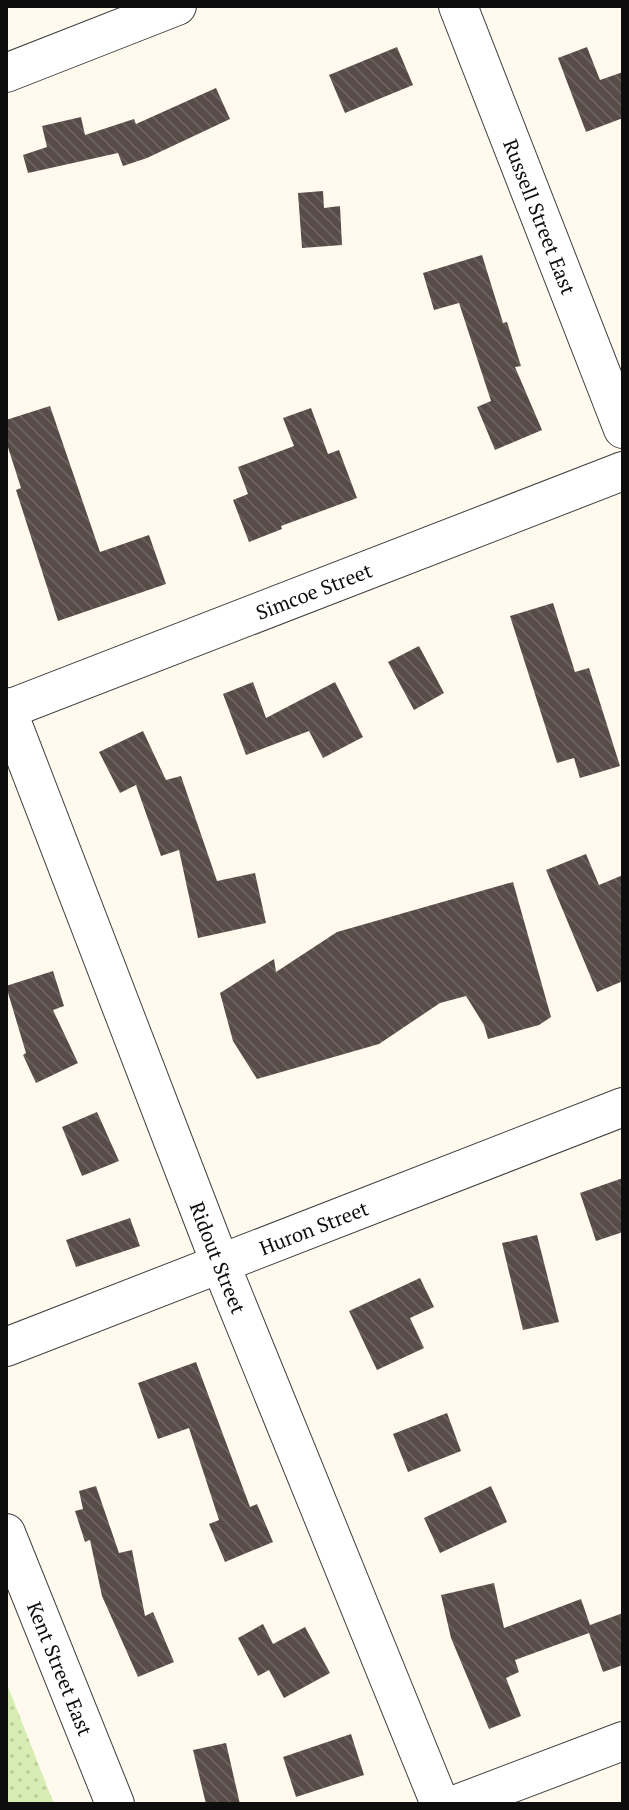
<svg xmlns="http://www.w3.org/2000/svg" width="629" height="1810" viewBox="0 0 629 1810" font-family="'PT Serif',serif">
	<defs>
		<pattern id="park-dots" width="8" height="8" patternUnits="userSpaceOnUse" patternTransform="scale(2)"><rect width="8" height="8" fill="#d7edb3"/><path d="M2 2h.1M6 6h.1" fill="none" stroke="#b7ca99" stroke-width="1.8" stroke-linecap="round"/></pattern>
		<pattern id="building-back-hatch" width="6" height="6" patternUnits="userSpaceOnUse" patternTransform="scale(2)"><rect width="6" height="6" fill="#574c48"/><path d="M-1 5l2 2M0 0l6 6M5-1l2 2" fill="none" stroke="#6a615e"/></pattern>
	</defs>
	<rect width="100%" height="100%" fill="#fffaed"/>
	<path fill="url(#park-dots)" d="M7,1684L54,1804H6Z"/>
	<path fill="url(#building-back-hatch)" d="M397,47L413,85L345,113L329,75Z
		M587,47L600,80L623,72V118L586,132L558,58Z
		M216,88L230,119L147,158L123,166L118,153L28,173L23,155L47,147L42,126L81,117L85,135L134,119L136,124Z
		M323,191L324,208L340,206L342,245L302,248L298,193Z
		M482,255L503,323L507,322L521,366L515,367L542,430L495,450L477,407L491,401L459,303L434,310L423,273Z
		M50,406L100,552L149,535L166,584L58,621L16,490L21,488L6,441V420Z
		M311,408L328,454L339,450L357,498L281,526L282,529L249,542L233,500L248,494L238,467L294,446L283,418Z
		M553,603L575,672L589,668L620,766L580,778L574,758L557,763L510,616Z
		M419,646L444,693L414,710L388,662Z
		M253,682L266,718L335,682L363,737L323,758L309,731L246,755L223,694Z
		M143,731L166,780L181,776L217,881L255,873L266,923L198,938L179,850L161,856L136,785L120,793L99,752Z
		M586,854L599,885L623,875V981L597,992L546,870Z
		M513,882L551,1017L539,1025L488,1039L484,1025L466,996L440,1003L379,1044L257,1079L233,1041L220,993L274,959L276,972L337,932Z
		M53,971L64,1006L53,1010L78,1063L36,1083L23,1055L26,1053L6,986Z
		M97,1112L119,1161L82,1176L62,1127Z
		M623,1178V1232L596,1241L580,1193Z
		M130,1218L140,1246L76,1267L66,1240Z
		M537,1235L559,1322L523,1330L502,1243Z
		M420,1278L434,1307L410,1318L424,1348L377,1370L349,1311Z
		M196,1362L250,1507L257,1504L273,1542L225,1562L209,1524L219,1520L189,1428L158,1439L138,1383Z
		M447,1413L461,1451L408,1472L393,1434Z
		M96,1486L119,1553L132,1550L145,1616L153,1612L174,1662L138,1677L102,1596L90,1540L85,1542L75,1511L83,1509L79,1491Z
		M491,1486L507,1522L440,1553L424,1518Z
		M494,1583L504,1628L581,1599L590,1625L623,1613V1665L603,1672L589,1633L515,1660L519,1672L506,1678L521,1716L489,1729L451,1638L441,1595Z
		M263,1624L273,1644L305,1627L330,1673L284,1698L269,1670L258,1676L238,1638Z
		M351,1734L364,1775L296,1797L283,1757Z
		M226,1743L240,1804H206L193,1750Z"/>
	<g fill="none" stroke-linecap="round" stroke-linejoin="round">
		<g stroke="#404040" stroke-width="40">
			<g id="street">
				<path id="s1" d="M458,6L623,429"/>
				<path d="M6,73L177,6"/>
				<path id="s2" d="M6,707L220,1263L440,1804"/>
				<path id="s3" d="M6,710L623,471"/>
				<path id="s4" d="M6,1347L623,1107"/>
				<path id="s5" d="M6,1533L115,1804"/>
				<path d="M457,1804L623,1741"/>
			</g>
		</g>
		<use href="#street" stroke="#fff" stroke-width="38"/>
	</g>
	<g text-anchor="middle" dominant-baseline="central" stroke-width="8" stroke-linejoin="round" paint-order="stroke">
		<g font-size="20" fill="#0d0d0d" stroke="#fff">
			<text stroke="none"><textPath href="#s1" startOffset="226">Russell Street East</textPath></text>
			<text stroke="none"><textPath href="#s3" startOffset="330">Simcoe Street</textPath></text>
			<text stroke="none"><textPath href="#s4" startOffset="330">Huron Street</textPath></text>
			<text stroke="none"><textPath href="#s2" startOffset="590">Ridout Street</textPath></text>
			<text stroke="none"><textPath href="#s5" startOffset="146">Kent Street East</textPath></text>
		</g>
	</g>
	<rect width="629" height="1810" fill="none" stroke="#0d0d0d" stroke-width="16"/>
</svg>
